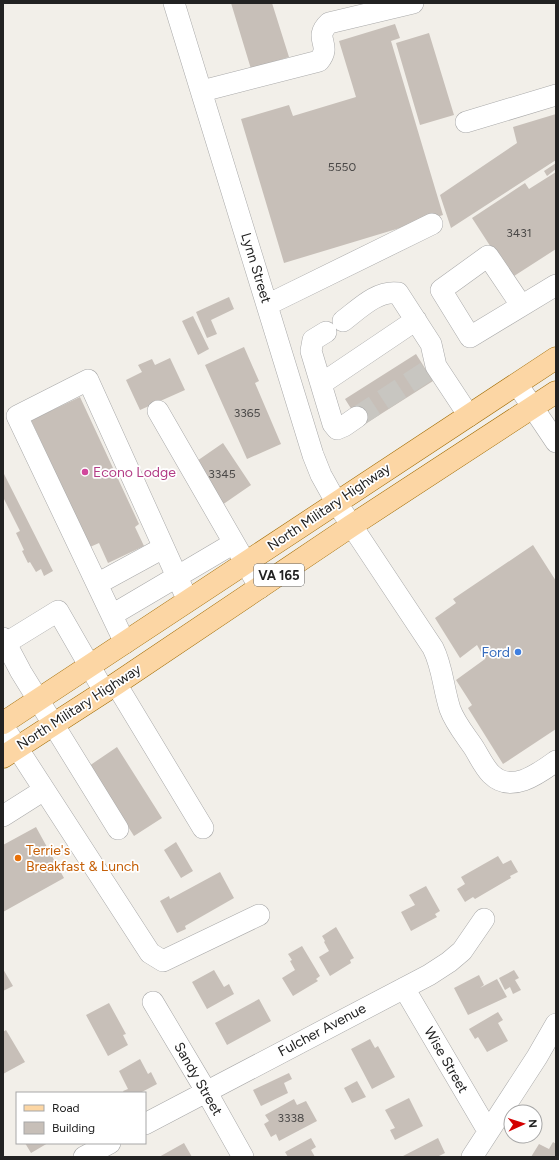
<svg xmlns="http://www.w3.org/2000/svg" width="559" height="1160" viewBox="0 0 559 1160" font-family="Figtree,sans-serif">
	<rect width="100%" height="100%" fill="#f2efe9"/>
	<path fill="#c7bfb8" d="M231,3H272L289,57L251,69Z
		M395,24L400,38L391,41L443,215L284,263L241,119L289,105L293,116L356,97L339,41Z
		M429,33L454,115L420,125L396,43Z
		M556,114V160L451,228L440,195L517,143L513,127Z
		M556,163V169L547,176L544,171Z
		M556,172V249L511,278L472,218L525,183L529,189Z
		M229,297L234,309L211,320L217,334L207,338L196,312Z
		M193,316L209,349L198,355L182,321Z
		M244,347L259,381L255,383L281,444L247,459L205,365Z
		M416,354L433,381L362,426L345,399Z
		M170,358L185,390L140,410L126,380L142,372L138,365L152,359L155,365Z
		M80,397L139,524L135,527L144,546L108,563L99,543L90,547L31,420Z
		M223,443L251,485L222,505L194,463Z
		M3,472L53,571L44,576L41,569L36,572L30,562L28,563L22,551L24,550L16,533L20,531L3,497Z
		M533,545L556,581V729L503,764L468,708L472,705L456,680L485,659L477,645L460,658L435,618L456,603L453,599Z
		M117,747L162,818L134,836L89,766Z
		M36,827L64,878L3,912V845Z
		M176,842L193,871L181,878L164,850Z
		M498,856L503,864L511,860L518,872L510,876L511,878L475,899L473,897L465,902L457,889L465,884L461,877Z
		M220,872L234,898L185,926L186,929L177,933L160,901L169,896L170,899Z
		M426,886L440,911L435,914L437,917L411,931L401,912L415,905L409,895Z
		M336,927L354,958L350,960L351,963L330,976L319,957L329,951L324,942L325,941L322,936Z
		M302,946L320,976L316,979L318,981L293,996L282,978L295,970L290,961L292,960L288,954Z
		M3,969L13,986L3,991Z
		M214,970L224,987L229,984L234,994L207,1009L192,982Z
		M514,970L519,978L515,980L521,990L513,994L510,987L505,990L499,978Z
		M479,975L484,985L480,988L497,979L507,997L468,1015L454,988Z
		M259,999L271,1021L227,1045L215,1023Z
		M109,1003L126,1034L123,1035L128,1045L108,1056L86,1015Z
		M498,1012L503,1020L498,1023L508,1041L487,1052L478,1037L475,1039L469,1029Z
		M6,1030L25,1062L3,1074V1032Z
		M370,1039L375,1048L378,1046L395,1077L372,1089L351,1049Z
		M140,1059L148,1074L151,1072L157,1084L140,1093H124L123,1091L128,1089L119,1071Z
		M289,1073L292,1079L284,1083L288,1093L261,1106L253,1090Z
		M357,1081L366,1097L352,1103L344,1088Z
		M409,1098L423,1126L395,1140L390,1130L395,1128L385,1110Z
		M294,1099L297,1105L306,1101L317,1121L279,1141L276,1134L271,1137L264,1124L269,1121L265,1115Z
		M311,1138L316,1147L311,1150L315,1157H288L285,1152Z
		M438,1138L445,1153L437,1157H403V1156Z
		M553,1142L556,1144V1157H531L539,1144L549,1149Z
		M25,1143H48L31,1153Z
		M184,1143L192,1157H159Z"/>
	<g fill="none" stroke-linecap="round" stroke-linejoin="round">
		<path stroke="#c8c6c1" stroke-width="21" stroke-dasharray="21 10" stroke-linecap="butt" d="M357,417L427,371"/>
		<g stroke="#a9a9a9" stroke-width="22">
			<path id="minor" d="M174,3L313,455L321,475L336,502L433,648C443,668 443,688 450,709C455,723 466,736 474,748C479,756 484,767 491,774C511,794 538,774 556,761
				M202,91L319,61C333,44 312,39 329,23L413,3
				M466,122L556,95
				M267,305L432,224
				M521,305L488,256L441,290L470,337L556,285
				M343,321C359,309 377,290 398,293L431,344L436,366L469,416
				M326,332L313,340L311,351L333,424L337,429L344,426L357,417
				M321,384L416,320
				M517,384L556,442
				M158,411L260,588
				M97,584L163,548
				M112,615L234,543
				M3,638L21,672L118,829
				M6,643L58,611L104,691
				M125,643L17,416L88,380L188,601
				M116,684L203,828
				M3,726L150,953L163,961L259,915
				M3,816L44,790
				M404,988L488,1131
				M153,1002L206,1091L243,1157
				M145,1124L429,975L449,962L462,951L484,919
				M84,1157L110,1143
				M472,1157L537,1057L556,1024"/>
		</g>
		<g stroke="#a06b00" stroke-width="23">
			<path id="major" d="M3,723L556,358
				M3,757L116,684L351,526L556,392"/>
		</g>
		<use href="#minor" stroke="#fff" stroke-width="21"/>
		<use href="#major" stroke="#fcd6a4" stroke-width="22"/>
	</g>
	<circle fill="#d1479c" stroke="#fff" stroke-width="1.5" cx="85" cy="472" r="4"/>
	<circle fill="#3f7fe0" stroke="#fff" stroke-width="1.5" cx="518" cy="652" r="4"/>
	<circle fill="#e8710a" stroke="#fff" stroke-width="1.5" cx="18" cy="858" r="4"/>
	<g text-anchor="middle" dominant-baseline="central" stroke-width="3.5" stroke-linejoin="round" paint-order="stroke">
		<g font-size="12" fill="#4b4948">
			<text x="342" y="167">5550</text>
			<text x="519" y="233">3431</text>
			<text x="247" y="413">3365</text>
			<text x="222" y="474">3345</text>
			<text x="291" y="1118">3338</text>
		</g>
		<rect fill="#fff" stroke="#646464" stroke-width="1" x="254" y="564" width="50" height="22" rx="3"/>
		<g font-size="13" font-weight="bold" fill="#222">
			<text x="279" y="575">VA 165</text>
		</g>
		<g font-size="14" fill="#222" stroke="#fff">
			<text transform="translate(256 268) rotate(73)">Lynn Street</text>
			<text transform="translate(329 507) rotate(-34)">North Military Highway</text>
			<text transform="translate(79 707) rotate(-33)">North Military Highway</text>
			<text transform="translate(322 1030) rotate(-28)">Fulcher Avenue</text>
			<text transform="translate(446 1060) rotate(60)">Wise Street</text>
			<text transform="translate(198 1079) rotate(60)">Sandy Street</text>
		</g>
		<g font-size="14" fill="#b23c85" stroke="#fff" text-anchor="start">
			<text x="93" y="472">Econo Lodge</text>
		</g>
		<g font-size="14" fill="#366cbe" stroke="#fff" text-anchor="end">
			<text x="510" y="652">Ford</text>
		</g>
		<g font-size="14" fill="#c56008" stroke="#fff" text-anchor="start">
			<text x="26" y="850">Terrie's<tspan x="26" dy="16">Breakfast &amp; Lunch</tspan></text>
		</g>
	</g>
	<rect width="559" height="1160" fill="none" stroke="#222222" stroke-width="8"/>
	<rect x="16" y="1092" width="130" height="52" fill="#ffffff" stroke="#a7a7a7"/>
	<rect x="24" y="1105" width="20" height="6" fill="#fcd6a4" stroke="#a7a7a7"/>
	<text x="52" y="1112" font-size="12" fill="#222222">Road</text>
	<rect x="24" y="1122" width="20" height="12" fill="#c7bfb8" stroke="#a7a7a7"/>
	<text x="52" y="1132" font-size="12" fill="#222222">Building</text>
	<g transform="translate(523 1124) rotate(87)"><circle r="19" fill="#ffffff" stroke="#a7a7a7"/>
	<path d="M0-3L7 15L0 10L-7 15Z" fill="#d40000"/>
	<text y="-6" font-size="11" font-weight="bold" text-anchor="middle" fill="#222222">N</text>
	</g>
</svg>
